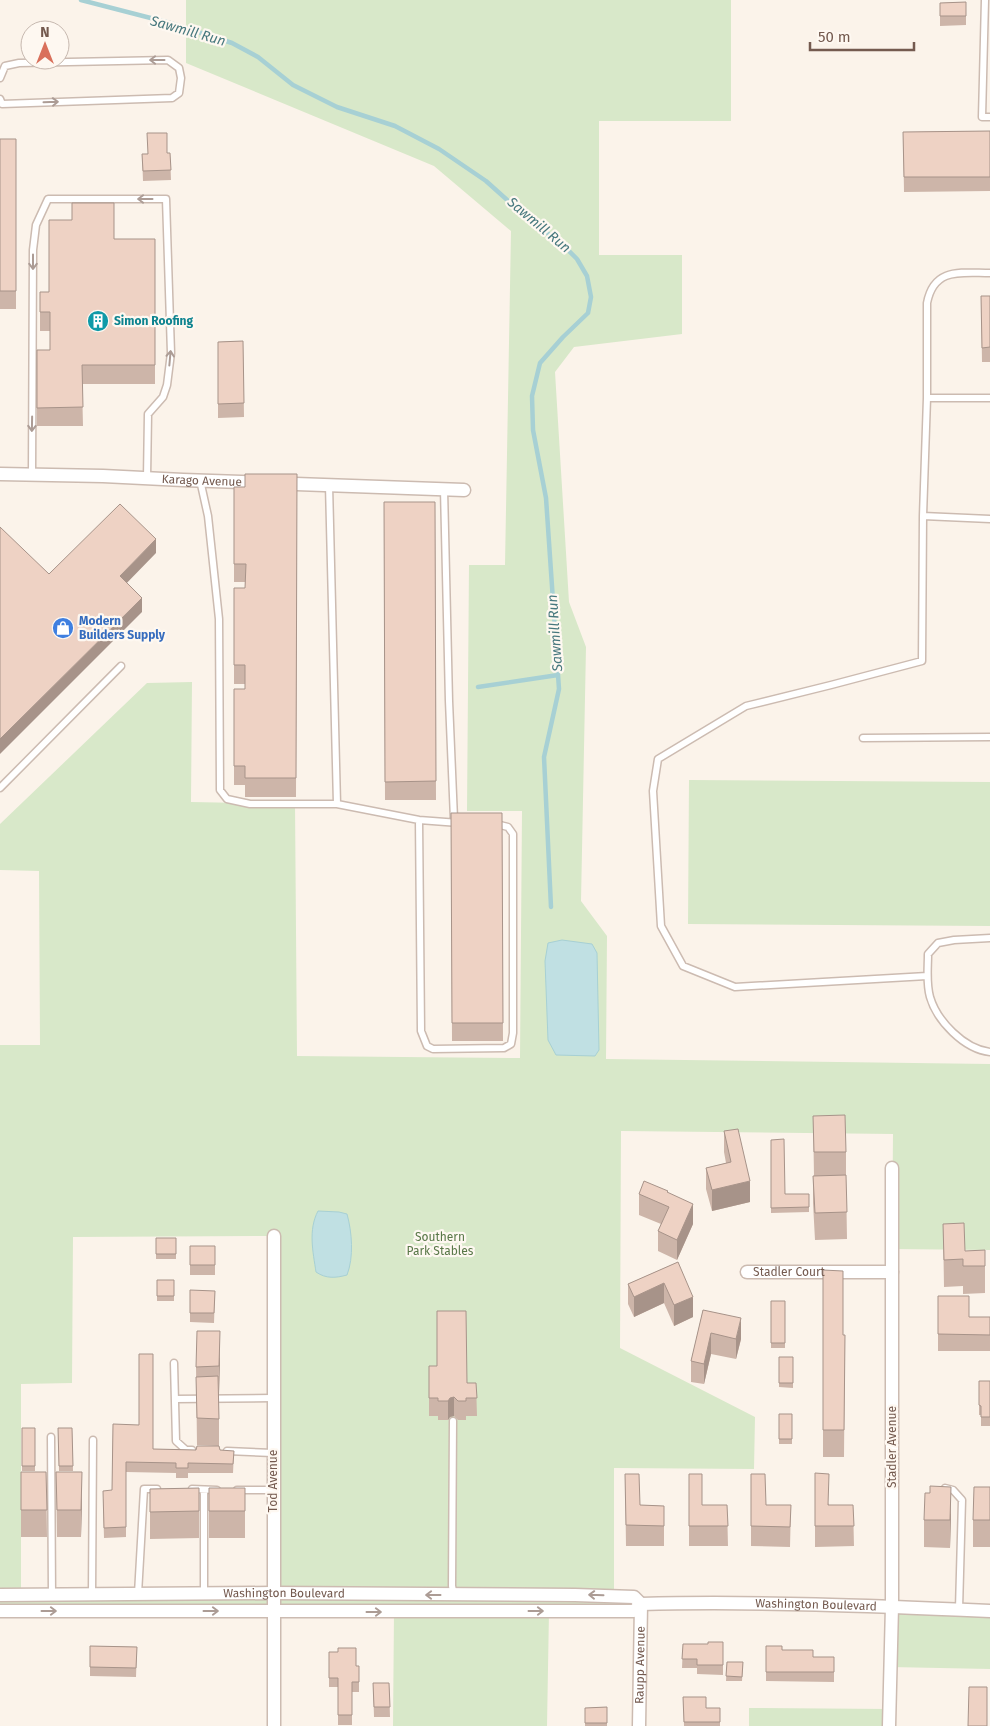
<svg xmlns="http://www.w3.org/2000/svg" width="990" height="1726" viewBox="0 0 990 1726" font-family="'Fira Sans',sans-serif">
	<rect width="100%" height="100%" fill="#fbf3ea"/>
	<path fill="#d8e8c9" d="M186,0H731V121H599V255H682V334L574,347L555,372L569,602L586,647L581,901L607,936L606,1059L990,1064V1250L892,1249L893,1134L621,1131L620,1348L755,1417L754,1469L614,1468V1596L634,1597V1611H549L547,1726H393L394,1612L0,1611V1595L273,1593L269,1236L73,1237L72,1383L21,1384V1588H0V1045H40L39,871L0,870V824L147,683L192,682L191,802L295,804L297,1056L520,1058L522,811H467L469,565H505L511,231L434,166L186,63Z
		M689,780L990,782V926L688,924Z
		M892,1606L990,1611V1669L890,1667Z
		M749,1708L889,1709V1726H749Z"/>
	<path fill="#c0e0e3" stroke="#a7d0d4" d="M562,940L592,944L597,953L599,1050L595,1056L556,1055L548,1040L545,961L548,943Z
		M318,1211L339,1212L347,1214C352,1232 354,1257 347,1275C336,1278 326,1279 316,1272C313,1252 308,1230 318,1211Z"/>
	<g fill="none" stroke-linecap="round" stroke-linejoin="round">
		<path stroke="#a7d0d4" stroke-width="4.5" d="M81,0L170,23L232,43L258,57L293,85L337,107L395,126L439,149L486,181L525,216L563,245L577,259L587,276L591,297L588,313L563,337L540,363L532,396L533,430L546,498L559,689L544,757L551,907
			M478,687L558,675"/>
		<g stroke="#ccbbb1" stroke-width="9">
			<path id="service" d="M985,0L982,117H990
				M0,78L5,66L19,63L168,60L179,68L181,78L179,93L172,98L2,104L0,99
				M990,273C961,273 934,267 927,303V398H990
				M927,398L923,516L990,519
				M32,475L33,250L36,225L48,199H166L171,353L167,385L163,397L148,414L147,478
				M200,480L208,516L219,619L220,790L227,799L250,804H337L329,485
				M444,489L449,701L454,819
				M923,516L922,661L831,685L746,706L658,759L653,791L661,926L683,966L735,987L927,976
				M863,738L990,737
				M0,788L121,666
				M337,804L419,820L459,823
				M419,820L421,1031L427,1046L433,1049L504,1048L511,1044L513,1033V834L508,827L496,824
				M990,938L954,940L938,943L928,954C928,968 926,983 930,997C937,1021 964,1049 990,1052
				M174,1363L176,1441L186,1450H192
				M175,1399L273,1398
				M453,1421L452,1586L454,1595
				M51,1437L52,1595
				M227,1451L273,1453
				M945,1488L953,1490L962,1500L959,1609
				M192,1489L217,1490
				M204,1490V1594
				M237,1490H273
				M138,1594L144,1489H157
				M92,1595L93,1440"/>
		</g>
		<g stroke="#ccbbb1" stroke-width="15">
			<g id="minor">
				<path id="s1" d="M0,474L103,476L183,480L464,490"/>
				<path d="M274,1236V1726"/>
				<path id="s2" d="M747,1272H892"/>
				<path id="s3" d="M0,1595L273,1593L575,1595L634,1597L641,1604"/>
				<path id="s4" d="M0,1611H634L641,1604C758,1601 874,1606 990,1611"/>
				<path id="s5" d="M639,1726L641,1604"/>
				<path d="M889,1726L892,1606V1168"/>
			</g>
		</g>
		<use href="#service" stroke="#fff" stroke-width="6"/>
		<use href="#minor" stroke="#fff" stroke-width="12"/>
	</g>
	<path fill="#cdb5a9" d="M966,2V25L940,26V3Z
		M990,131V191L904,192L903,132Z
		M0,139H16V309H0Z
		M170,153L171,180L143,181L142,154Z
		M114,239H155V384H82L83,426H37V350H50V331H40V292H49Z
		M981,296H990V362H982Z
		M243,341L244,417L218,418V342Z
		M297,474L296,797H245V785H234V689H245V684H234V665L245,588V582H234V487H245Z
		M384,502H435L436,800H385Z
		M451,813H502L503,1041H452Z
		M813,1116L846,1152V1179L847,1239L815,1240L813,1203V1176H814Z
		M724,1131L750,1202L712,1211L706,1189V1168L726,1163L724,1152Z
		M771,1140L785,1194H809V1212L771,1213Z
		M668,1193L693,1224L677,1260L658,1251V1231L661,1224L639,1215V1194Z
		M943,1224L965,1251L985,1250V1293L963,1294V1286L944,1287Z
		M156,1238H176V1259H156Z
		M190,1246H215V1275H190Z
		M678,1262L693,1317L674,1326L664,1303L634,1317L628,1304V1284Z
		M823,1270L843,1335H845L844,1457H823Z
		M157,1280H174V1301H157Z
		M215,1291L214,1323L190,1322V1313Z
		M938,1296L969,1317H990V1351H938Z
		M771,1301H785V1348H771Z
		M703,1310L741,1339L736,1359L711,1354L704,1384L691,1382V1361Z
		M779,1357H793V1388L779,1387Z
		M220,1358L219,1394V1446L197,1445L196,1367Z
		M429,1366L467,1383H476L477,1416H466V1420H458L454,1416L450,1417L448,1420H438V1416H429Z
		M979,1381H990V1426H981V1415H979Z
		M779,1414H792V1444H779Z
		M113,1424L153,1449L234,1451L233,1473H188V1478H176V1473L126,1472V1537L104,1538L103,1500L112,1490Z
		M22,1428H35V1471H22Z
		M58,1428H72L73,1471H59Z
		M21,1472H46L47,1537H21Z
		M56,1472L82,1500L81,1537H57Z
		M815,1473L829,1505H853L854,1546L815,1547Z
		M625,1474L640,1505L664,1506V1546H626Z
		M689,1474L702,1505H727L728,1546H689Z
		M751,1474L766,1505H791L790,1547L751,1546Z
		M990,1487V1547H973V1520Z
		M199,1488V1538L150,1539V1489Z
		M209,1488H245V1538H209Z
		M951,1514L950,1548L924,1547V1520Z
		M723,1642V1675L697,1674V1668H682L683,1644H708Z
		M90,1646L137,1647L136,1677L90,1676Z
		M766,1646L813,1657H834V1682L766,1681Z
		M329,1652L356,1666H359V1692H352V1725H338V1687H329Z
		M727,1662H743L742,1681H726Z
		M373,1683H389L390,1717H374Z
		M683,1697L706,1708H720V1726H684Z
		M607,1707V1726H585V1708Z"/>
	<path fill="#a79389" d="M156,539V553L120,590V576Z
		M142,598V612L0,754V739Z
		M750,1181V1202L712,1211V1190Z
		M693,1204V1224L677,1260V1240Z
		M664,1283V1303L634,1317V1297Z
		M693,1297V1317L674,1326V1305Z
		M741,1318V1339L736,1359V1339Z
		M220,1331V1358L219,1394V1366Z
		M711,1333V1354L704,1384V1364Z
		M454,1397V1416L450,1417L448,1420V1401L450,1398Z
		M82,1472V1500L81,1537V1510Z
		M951,1487V1514L950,1548V1520Z"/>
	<path fill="#eed2c4" stroke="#a79389" d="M966,2V16H940V3Z
		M990,131V177H904L903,132Z
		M147,133H167V153H170L171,170L143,171L142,154H148Z
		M0,139H16V291H0Z
		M72,203H114V239H155V365H82L83,407L37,408V350H50V312H40V292H49V220H72Z
		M981,296H990V347L982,348Z
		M243,341L244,403L218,404V342Z
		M245,474H297L296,778H245V766H234V689H245V665H234V588H245L246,564H234V487H245Z
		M384,502H435L436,781L385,782Z
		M120,504L156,539L120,576L142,598L0,739V527L49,574Z
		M451,813H502L503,1023H452Z
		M845,1115L846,1152H814L813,1116Z
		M738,1129L750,1181L712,1190L706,1168L731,1162L724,1131Z
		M784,1139L785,1194H809V1207L771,1208V1140Z
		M846,1175L847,1212L815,1213L813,1176Z
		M644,1181L668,1191L667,1192L693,1204L677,1240L658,1231L669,1207L639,1194Z
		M964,1223L965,1251L985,1250V1266H963V1259L944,1260L943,1224Z
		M156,1238H176V1254H156Z
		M190,1246H215V1265H190Z
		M678,1262L693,1297L674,1305L664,1283L634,1297L628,1284Z
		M823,1270L843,1271V1335H845L844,1430H823Z
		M157,1280H174V1296H157Z
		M190,1290L215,1291L214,1313H190Z
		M938,1296H969V1317H990V1335L938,1334Z
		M771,1301H785V1343H771Z
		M703,1310L741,1318L736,1339L711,1333L704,1364L691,1361Z
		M437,1311H466L467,1383H476L477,1398H466V1401H458L454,1397L450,1398L448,1401H438V1398H429V1366H437Z
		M197,1331H220L219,1366L196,1367Z
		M139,1354H153V1449L196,1450L197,1446H219L220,1450L234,1451L233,1464L188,1463V1468H176V1463L126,1462V1527L104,1528L103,1491L112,1490L113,1424L139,1425Z
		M779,1357H793V1383H779Z
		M218,1376L219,1419L197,1418L196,1377Z
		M979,1381H990V1417H981V1406L979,1405Z
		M779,1414H792V1439H779Z
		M22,1428H35V1466H22Z
		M58,1428H72L73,1466H59Z
		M21,1472H46L47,1510H21Z
		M56,1472H82L81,1510H57Z
		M815,1473L829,1474L828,1505H853L854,1526H815Z
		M625,1474H639L640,1505L664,1506V1526L626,1525Z
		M689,1474H702V1505H727L728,1526H689Z
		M751,1474H765L766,1505H791L790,1527L751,1526Z
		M930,1486L951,1487L950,1520H924L925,1493H930Z
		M974,1487H990V1520H973Z
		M199,1488V1511L150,1512V1489Z
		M209,1488H245V1511H209Z
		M708,1642H723V1665H697V1659H682L683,1644H708Z
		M90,1646L137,1647L136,1668L90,1667Z
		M766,1646H782V1650H813V1657H834V1672H766Z
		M338,1648H356V1666H359V1682H352V1715H338V1678H329V1652H338Z
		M727,1662H743L742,1677L726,1676Z
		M373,1683H389L390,1707H374Z
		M969,1687H987V1726H968Z
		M683,1697H706V1708H720V1722H684Z
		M607,1707V1723H585V1708Z"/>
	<defs><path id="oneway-shaft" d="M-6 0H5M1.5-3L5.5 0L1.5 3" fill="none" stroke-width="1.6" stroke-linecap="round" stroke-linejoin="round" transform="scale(1.25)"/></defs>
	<g stroke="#ac9c95">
		<use href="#oneway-shaft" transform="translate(157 60) rotate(180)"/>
		<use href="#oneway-shaft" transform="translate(51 102) rotate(-2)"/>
		<use href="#oneway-shaft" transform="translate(145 199) rotate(-180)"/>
		<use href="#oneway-shaft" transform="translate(33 262) rotate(90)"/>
		<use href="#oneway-shaft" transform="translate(170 358) rotate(-85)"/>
		<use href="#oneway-shaft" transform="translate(32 424) rotate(91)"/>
		<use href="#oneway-shaft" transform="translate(433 1595) rotate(-180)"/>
		<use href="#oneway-shaft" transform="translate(596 1595) rotate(-178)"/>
		<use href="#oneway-shaft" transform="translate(49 1611)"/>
		<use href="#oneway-shaft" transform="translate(211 1611)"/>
		<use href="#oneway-shaft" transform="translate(536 1611)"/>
		<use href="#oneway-shaft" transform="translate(374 1612)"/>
	</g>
	<defs>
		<g id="building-disc" transform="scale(1.125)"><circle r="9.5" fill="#0f9aa8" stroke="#fef8f1"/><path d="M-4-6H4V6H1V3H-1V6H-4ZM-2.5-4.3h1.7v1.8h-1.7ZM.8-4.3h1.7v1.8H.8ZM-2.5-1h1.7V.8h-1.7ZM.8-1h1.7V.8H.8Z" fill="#fff"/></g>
		<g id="shop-disc" transform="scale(1.125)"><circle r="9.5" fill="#3f7fe0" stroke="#fef8f1"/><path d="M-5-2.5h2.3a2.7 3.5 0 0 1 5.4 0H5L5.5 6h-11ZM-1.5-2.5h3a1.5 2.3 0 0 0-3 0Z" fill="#fff"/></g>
	</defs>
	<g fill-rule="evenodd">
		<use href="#building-disc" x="98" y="321"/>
		<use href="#shop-disc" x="63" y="628"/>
	</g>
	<g text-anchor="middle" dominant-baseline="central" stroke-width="4.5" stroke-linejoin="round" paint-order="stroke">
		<g font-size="12" font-weight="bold" fill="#0d838f" stroke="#fef8f1" text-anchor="start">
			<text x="114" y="321">Simon Roofing</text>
		</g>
		<g font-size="12" fill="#745a4f" stroke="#fef8f1">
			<text stroke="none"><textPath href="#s1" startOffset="202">Karago Avenue</textPath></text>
			<text stroke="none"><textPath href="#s2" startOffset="42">Stadler Court</textPath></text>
			<text transform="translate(892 1447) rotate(-90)">Stadler Avenue</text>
			<text transform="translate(273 1481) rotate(-90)">Tod Avenue</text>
			<text stroke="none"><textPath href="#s3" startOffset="284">Washington Boulevard</textPath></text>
			<text stroke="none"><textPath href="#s4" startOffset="819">Washington Boulevard</textPath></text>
			<text stroke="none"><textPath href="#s5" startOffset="61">Raupp Avenue</textPath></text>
		</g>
		<g font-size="12" font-weight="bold" fill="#366cbe" stroke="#fef8f1" text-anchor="start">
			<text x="79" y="621">Modern<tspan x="79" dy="14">Builders Supply</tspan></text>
		</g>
		<g font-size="12" fill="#597848" stroke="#fef8f1">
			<text x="440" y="1237">Southern<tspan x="440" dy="14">Park Stables</tspan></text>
		</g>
		<g font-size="14" font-style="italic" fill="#47787e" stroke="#fef8f1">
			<text transform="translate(188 31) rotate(16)">Sawmill Run</text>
			<text transform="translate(539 225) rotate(40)">Sawmill Run</text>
			<text transform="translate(555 633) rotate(-94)">Sawmill Run</text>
		</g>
	</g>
	<g transform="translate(45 45)"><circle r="24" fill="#fef8f1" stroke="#c7b9b0"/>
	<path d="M0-4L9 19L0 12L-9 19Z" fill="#d9705b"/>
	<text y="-8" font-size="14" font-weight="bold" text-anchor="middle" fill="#745a4f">N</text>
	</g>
	<path d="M810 42v8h104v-8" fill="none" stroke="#745a4f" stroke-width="2.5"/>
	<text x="818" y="42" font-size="15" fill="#745a4f" stroke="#fef8f1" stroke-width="4" paint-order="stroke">50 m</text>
</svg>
